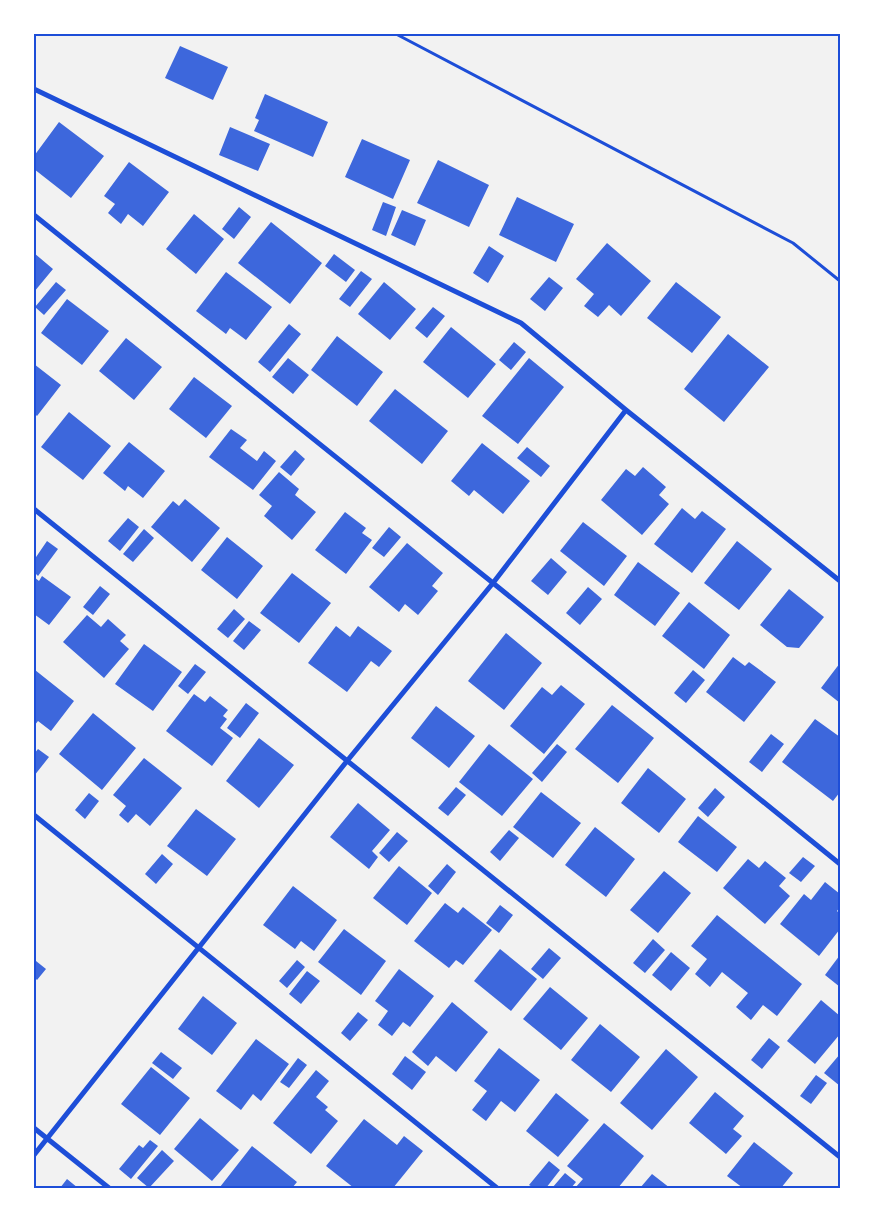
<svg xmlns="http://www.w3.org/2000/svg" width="874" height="1222" viewBox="0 0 874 1222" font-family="'Noto Sans',sans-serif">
	<rect width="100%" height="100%" fill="#f2f2f2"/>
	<path fill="#3d67dc" d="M180,46L228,67L213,100L165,78Z
		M265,94L328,122L313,157L254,131L259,120L255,118Z
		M59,122L104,156L71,198L34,169V156Z
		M230,127L270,144L258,171L219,155Z
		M362,139L410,160L393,199L345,177Z
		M438,160L489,185L469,227L417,203Z
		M129,162L169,192L143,226L128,214L121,224L108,213L115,204L104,196Z
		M517,197L574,224L556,262L499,235Z
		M383,202L396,207L386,236L372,230Z
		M239,207L251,217L234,239L222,229Z
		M402,210L426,220L415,246L391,235Z
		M194,214L224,239L196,274L166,249Z
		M271,222L322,263L290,304L238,263Z
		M607,243L651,281L621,316L609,305L598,317L584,306L594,294L576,279Z
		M489,246L504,256L488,283L473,273Z
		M34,253L53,269L34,292Z
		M334,254L355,270L346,282L325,266Z
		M361,271L372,279L350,307L339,299Z
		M226,272L272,307L246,340L230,328L226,334L196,311Z
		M549,277L563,288L545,311L530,299Z
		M56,282L66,290L44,315L35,307Z
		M384,282L416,309L390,340L358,314Z
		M676,282L721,317L692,353L647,318Z
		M67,299L109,331L82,365L41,333Z
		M433,307L445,316L427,338L415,328Z
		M289,324L301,334L270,372L258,362Z
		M451,327L496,364L468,398L423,362Z
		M728,334L769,367L724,422L684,389Z
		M337,336L383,372L357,406L311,370Z
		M126,338L162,367L134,400L99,371Z
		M514,342L526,352L511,370L499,360Z
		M288,358L309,375L293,394L272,377Z
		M529,358L564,387L518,444L482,416Z
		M34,364L61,385L37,416L34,413Z
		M194,377L232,406L206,438L169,409Z
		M395,389L448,431L422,464L369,421Z
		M69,412L111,446L83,480L41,447Z
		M231,429L247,440L240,448L257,461L264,451L276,461L253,490L209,457Z
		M129,442L165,471L143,498L128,486L125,491L103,473Z
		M482,443L530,481L503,514L474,490L469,496L451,481Z
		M527,447L550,466L541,477L517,458Z
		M295,450L305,459L291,476L280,467Z
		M643,467L666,487L659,495L669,504L642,535L601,500L626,469L635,476Z
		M279,472L299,489L295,495L316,512L292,540L264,516L272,506L259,495Z
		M185,499L220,528L192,562L151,527L173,501L179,506Z
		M682,508L695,519L702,511L726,529L692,573L654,544Z
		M345,512L366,528L362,533L372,540L346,574L315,550Z
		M128,518L139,527L120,551L108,541Z
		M583,522L627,556L604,586L560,551Z
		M389,527L401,537L384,557L372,548Z
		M144,529L154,538L133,562L123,554Z
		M227,537L263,566L237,599L201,570Z
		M47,541L58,549L38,576L34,572V560Z
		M737,541L772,569L739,610L704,583Z
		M407,543L443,573L432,586L438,591L418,615L405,604L399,612L369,587Z
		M551,558L567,572L548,595L531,581Z
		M638,562L680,593L655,626L614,595Z
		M292,573L331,603L299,643L260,613Z
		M42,576L71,597L49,625L34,614V577L39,581Z
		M100,586L110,594L93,615L83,607Z
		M588,587L602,599L580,625L566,613Z
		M789,589L824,617L799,648L787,647L760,625Z
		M689,602L730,635L704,669L662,636Z
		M234,609L245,619L228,638L217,629Z
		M87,615L101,627L108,619L126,635L120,641L129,649L104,678L63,642Z
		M249,621L261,630L244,650L233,641Z
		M336,626L350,637L358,626L392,651L379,667L371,661L347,692L308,663Z
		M506,633L542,663L504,710L468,681Z
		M144,644L182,672L153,711L115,684Z
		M733,657L745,666L749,662L776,682L744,722L706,692Z
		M840,663V703L821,688Z
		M195,664L206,672L188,694L178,686Z
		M35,670L74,701L51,731L38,721L34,726Z
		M693,670L705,680L686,703L674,693Z
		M561,685L585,704L544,754L510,726L542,687L552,695Z
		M194,694L205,702L210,696L228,710L223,716L227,719L220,728L233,738L212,766L166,731Z
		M246,703L259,713L240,738L227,728Z
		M612,705L654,738L618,783L575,749Z
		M436,706L475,736L449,768L411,738Z
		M93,713L136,748L102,790L59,754Z
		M815,719L840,737V792L833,801L782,762Z
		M771,734L784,744L762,772L749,762Z
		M259,738L294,765L259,808L226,781Z
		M489,744L533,779L502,816L459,782Z
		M557,744L567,752L542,782L532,773Z
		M38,749L49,757L34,776V754Z
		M144,758L182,788L150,826L136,814L128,823L119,815L126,806L113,795Z
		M648,768L686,799L659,833L621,803Z
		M456,787L466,795L448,816L438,808Z
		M715,788L725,797L708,817L698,808Z
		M541,792L581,823L553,858L513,827Z
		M89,793L99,801L85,819L75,810Z
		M358,803L390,830L372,851L378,857L369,869L330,837Z
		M196,809L236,839L207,876L167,846Z
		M698,816L737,847L717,872L678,842Z
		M595,827L635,859L606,897L565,865Z
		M509,830L519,838L500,861L490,852Z
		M397,832L408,841L389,862L379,853Z
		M162,854L173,864L156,884L145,874Z
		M803,857L815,866L801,882L789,873Z
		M748,859L759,868L765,861L786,878L779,886L790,896L765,924L723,888Z
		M447,864L456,872L438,895L428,886Z
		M399,866L432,893L407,925L373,898Z
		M664,871L691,893L658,933L630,910Z
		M825,882L840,894V907L837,911L840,914V929L819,956L780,924L804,894L811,900Z
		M293,886L337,920L314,951L301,941L295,949L263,925Z
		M445,903L458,913L463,907L492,930L463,965L456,960L449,968L414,941Z
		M500,905L513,915L499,933L486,923Z
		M717,915L802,984L777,1016L763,1005L751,1020L736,1007L748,993L722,972L710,987L695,974L707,959L691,946Z
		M344,929L386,961L361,995L318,962Z
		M653,939L665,950L645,973L633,963Z
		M549,948L561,958L543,979L531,969Z
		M500,949L537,979L511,1011L474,981Z
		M671,952L690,968L671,991L652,975Z
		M840,955V987L825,975Z
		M297,960L305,967L287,988L279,981Z
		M36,961L46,969L37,980L34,977V964Z
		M399,969L434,996L410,1027L403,1022L392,1036L378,1025L388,1011L375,1001Z
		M307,971L320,981L301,1004L289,994Z
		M550,987L588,1018L561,1050L523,1019Z
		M203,996L237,1023L212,1055L178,1029Z
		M821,1000L840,1016V1034L815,1064L787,1041Z
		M452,1002L488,1032L456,1072L436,1056L428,1066L412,1052Z
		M358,1012L368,1020L350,1041L341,1033Z
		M600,1024L640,1057L611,1092L571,1060Z
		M769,1038L780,1047L762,1069L751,1060Z
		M256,1039L289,1064L261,1101L253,1094L241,1110L216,1091Z
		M499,1048L540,1080L515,1112L501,1101L486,1121L472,1110L487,1091L474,1081Z
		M666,1049L698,1077L652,1130L620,1103Z
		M161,1052L182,1068L173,1079L152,1063Z
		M840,1054V1086L824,1073Z
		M405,1056L426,1072L412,1090L392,1074Z
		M298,1058L307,1065L289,1088L280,1082Z
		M151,1067L190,1098L160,1135L121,1104Z
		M316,1070L329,1081L316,1097L328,1107L325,1110L338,1121L311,1154L273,1123Z
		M816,1075L827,1083L811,1104L800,1096Z
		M715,1092L744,1116L733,1129L742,1136L726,1154L689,1123Z
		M556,1093L589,1120L558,1157L526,1131Z
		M200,1118L239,1150L212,1181L174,1149Z
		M364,1119L397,1145L404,1136L423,1151L393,1188H354L326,1166Z
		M604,1123L644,1156L618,1188H575L583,1179L567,1166Z
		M150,1140L158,1146L131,1179L119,1169L139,1145L143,1148Z
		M754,1142L793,1173L781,1188H743L727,1176Z
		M252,1146L297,1182L292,1188L220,1187Z
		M162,1150L174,1161L149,1188L137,1178Z
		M549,1161L560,1170L546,1188H534L529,1185Z
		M565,1173L576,1182L571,1188H552Z
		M652,1174L670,1188H640Z
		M67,1179L78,1188H60Z"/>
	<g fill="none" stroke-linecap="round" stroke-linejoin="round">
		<path stroke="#1d4ed8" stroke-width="3" d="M396,34L793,243L840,281"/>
		<path stroke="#1d4ed8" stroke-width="5" d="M34,89L521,323L626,410L840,581
			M34,215L493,583L840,864
			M34,509L840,1157
			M34,815L497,1188
			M34,1128L109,1188
			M34,1155L347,761L493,583L626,410"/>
	</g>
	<rect width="874" height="1222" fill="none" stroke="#ffffff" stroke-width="70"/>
	<rect x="35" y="35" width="804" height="1152" fill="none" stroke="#1d4ed8" stroke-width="2"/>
</svg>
